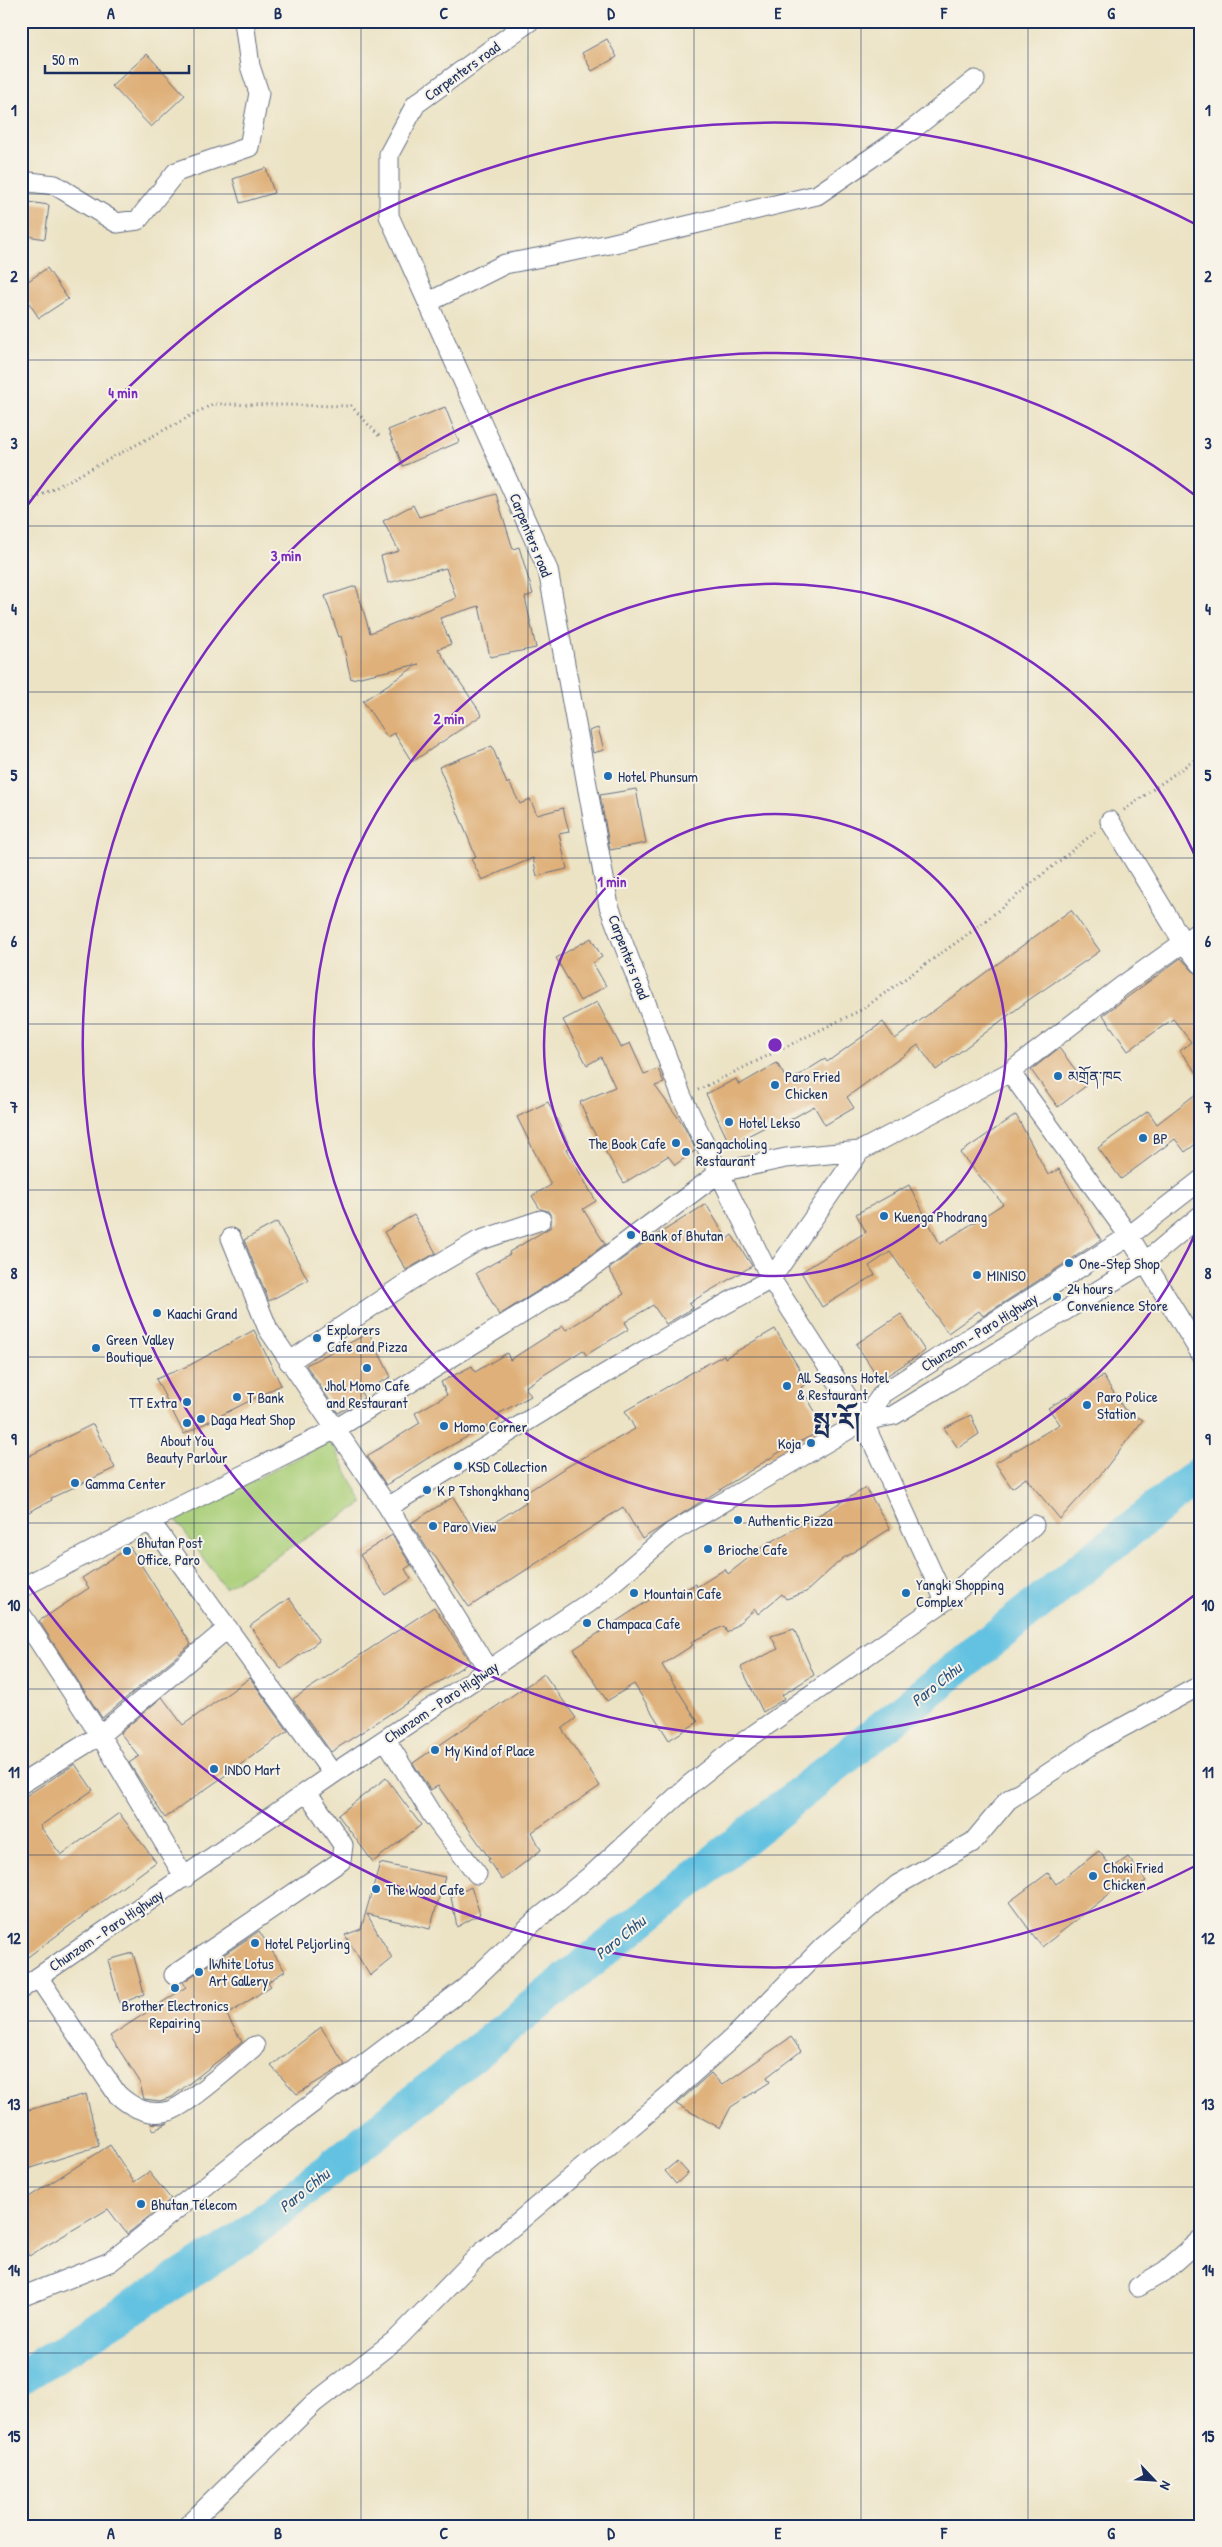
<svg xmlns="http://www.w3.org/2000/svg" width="1222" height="2547" viewBox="0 0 1222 2547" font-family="'Patrick Hand','Noto Serif Tibetan',sans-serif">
	<rect width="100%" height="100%" fill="#f7f3e8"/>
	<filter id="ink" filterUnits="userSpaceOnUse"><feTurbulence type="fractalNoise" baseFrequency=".02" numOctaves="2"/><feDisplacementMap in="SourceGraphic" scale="10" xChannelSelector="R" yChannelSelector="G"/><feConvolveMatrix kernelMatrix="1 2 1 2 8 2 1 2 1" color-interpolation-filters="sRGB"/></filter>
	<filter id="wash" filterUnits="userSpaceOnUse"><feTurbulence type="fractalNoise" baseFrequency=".0096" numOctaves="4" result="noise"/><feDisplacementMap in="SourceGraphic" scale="20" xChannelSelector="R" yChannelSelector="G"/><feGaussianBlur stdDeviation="1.12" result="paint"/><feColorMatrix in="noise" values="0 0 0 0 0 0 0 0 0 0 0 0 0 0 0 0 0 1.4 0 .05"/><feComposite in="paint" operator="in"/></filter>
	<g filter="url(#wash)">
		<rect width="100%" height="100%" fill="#ece3c5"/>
		<path fill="#aacf79" stroke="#627f6c" d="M331,1441L363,1503L225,1588L176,1520Z"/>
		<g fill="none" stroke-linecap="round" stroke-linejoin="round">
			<path stroke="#63c2e1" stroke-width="35" d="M21,2377L242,2239L1201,1473"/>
		</g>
		<g id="blocks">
			<path fill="#dfb079" d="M607,39L617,57L592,71L582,53Z
				M147,54L185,95L151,127L112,86Z
				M266,168L274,193L240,203L233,179Z
				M21,201L49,205L45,239L21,235Z
				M47,268L68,299L39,318L21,291V286Z
				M445,407L459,442L403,466L388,430Z
				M496,494L513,549L519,547L533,594L525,597L536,648L490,657L479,606L440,618L451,644L438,649L482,715L412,762L394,733L387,737L363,701L419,664L351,679L341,636L339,637L325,596L356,586L370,633L456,598L446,568L388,583L381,556L399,551L383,521L413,505L419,517Z
				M598,728L604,750L593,753L589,731Z
				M492,746L507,784L509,782L520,804L530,799L537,815L563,808L569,832L559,834L567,869L537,876L533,858L482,880L471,859L476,857L439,767Z
				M636,789L646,843L610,850L600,795Z
				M1071,910L1100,951L1030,999L936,1070L918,1045L847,1097L854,1108L825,1125L814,1106L776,1128L773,1123L730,1145L706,1094L736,1079L739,1085L777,1063L788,1082L825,1059L827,1062L883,1022L895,1039Z
				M591,938L602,957L593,963L606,986L580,1001L556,958Z
				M1181,958L1193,971L1201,975V1078L1180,1051L1191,1042L1173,1019L1128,1051L1103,1015Z
				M597,1002L621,1047L630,1043L644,1074L658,1069L664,1083L655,1086L682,1123L696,1150L675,1165L668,1156L624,1183L591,1127L580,1102L615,1087L601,1057L587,1065L563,1020Z
				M1059,1048L1087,1085L1058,1107L1031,1070Z
				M1201,1090V1140L1185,1152L1175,1139L1121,1179L1098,1148L1148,1111L1157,1124Z
				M548,1102L570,1147L566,1149L596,1201L583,1209L605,1244L567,1273L499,1315L476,1273L510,1254L509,1252L551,1227V1216L548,1211L540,1209L532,1196L551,1185L517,1117Z
				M1016,1115L1048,1175L1059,1169L1101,1240L983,1316L979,1311L948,1333L890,1252L869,1266L875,1275L822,1307L801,1272L866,1232L856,1214L909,1185L940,1244L1003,1204L960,1153Z
				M706,1204L727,1239L732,1235L752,1266L689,1303L693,1308L666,1324L653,1305L625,1322L629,1329L586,1355L583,1350L525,1387L531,1396L498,1414L500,1419L428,1458L386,1485L367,1456L420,1423L415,1413L447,1395L441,1382L472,1366L475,1372L507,1353L510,1360L563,1326L566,1330L624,1294L609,1269L641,1245Z
				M414,1215L436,1253L406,1270L384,1232Z
				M277,1222L308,1280L269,1301L244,1240Z
				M901,1314L925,1351L880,1380L856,1344Z
				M775,1329L808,1383L801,1387L825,1429L783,1450L642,1539L623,1507L469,1607L432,1552L430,1553L411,1523L453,1497L474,1530L480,1526L483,1530L526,1502L521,1496L563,1469L635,1429L625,1411L698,1369L724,1355L725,1358Z
				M254,1330L281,1385L184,1434L156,1379L190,1365Z
				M369,1333L391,1377L361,1392L364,1398L338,1413L306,1365Z
				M1103,1376L1124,1409L1143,1420L1101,1474L1060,1519L1026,1478L1012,1488L995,1463L1060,1424L1048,1408Z
				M971,1415L979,1434L958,1448L944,1428Z
				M93,1424L115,1468L51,1498L52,1500L21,1516V1460Z
				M866,1488L890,1529L842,1559L806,1592L786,1599L782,1594L758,1614L755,1609L727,1633L724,1626L691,1642L693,1645L662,1665L698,1722L669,1740L634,1684L607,1701L574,1649L660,1593L664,1600L696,1584L697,1587L725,1569L728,1574L770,1541L771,1542Z
				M392,1535L411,1565L405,1569L411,1579L385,1595L360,1555Z
				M130,1547L191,1644L102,1718L39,1621L89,1588L82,1578Z
				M289,1598L319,1641L281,1669L250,1626Z
				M434,1607L470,1662L331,1752L293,1699Z
				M794,1629L814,1675L782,1695L784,1699L763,1712L741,1667L778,1649L771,1636Z
				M544,1674L576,1718L562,1729L600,1786L532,1832L541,1850L502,1880L488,1860L490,1859L438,1786L430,1790L413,1763Z
				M250,1678L288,1731L165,1818L129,1763L139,1756L120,1733L162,1697L183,1725Z
				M75,1764L93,1790L40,1826L61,1855L119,1813L156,1862L21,1962V1799Z
				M386,1778L421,1825L373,1862L338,1815Z
				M1099,1851L1112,1868L1128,1857L1146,1881L1133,1890L1126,1881L1042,1947L1009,1902L1048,1873L1056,1884Z
				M380,1863L445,1877L430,1929L367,1914L392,1958L370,1976L345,1935L361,1929Z
				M471,1887L480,1914L457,1927L451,1897Z
				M259,1931L285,1971L268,1982L271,1986L227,2015L242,2042L172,2097L160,2101L144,2099L139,2080L110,2036L186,1987L183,1982Z
				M133,1953L144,1994L120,2004L108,1960Z
				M321,2027L345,2065L297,2094L271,2066Z
				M791,2037L801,2051L767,2077L770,2082L731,2107L720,2128L676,2104L711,2073L722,2085Z
				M86,2094L99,2146L21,2171V2112Z
				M151,2123L162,2124L168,2123L153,2131Z
				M110,2145L134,2182L149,2172L171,2199L127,2234L108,2209L29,2256L21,2243V2202Z
				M677,2161L688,2173L676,2184L665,2171Z"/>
		</g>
	</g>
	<g filter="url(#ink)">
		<use href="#blocks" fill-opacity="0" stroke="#646e82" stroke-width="1"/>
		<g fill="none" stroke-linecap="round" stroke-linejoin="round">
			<g stroke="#646e82" stroke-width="21">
				<path id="minor" d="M530,21L416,104L389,154V216L548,570L609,906L682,1097L771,1279L863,1421L945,1601
					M21,181L55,185L117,223L138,220L176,172L249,147L259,93L250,66L244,21
					M429,302L505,264L610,244L817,195L912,130L975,80
					M1110,821L1183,942L1201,964
					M1010,1072L1129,1236L1201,1354
					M231,1238L268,1329L388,1507L489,1671
					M289,1362L411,1280L478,1241L541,1220
					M863,1421L883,1393L1129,1236L1201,1180
					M388,1507L581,1388L689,1324L771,1279L860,1151
					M150,1521L333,1774
					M21,1588L150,1521L334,1430L573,1282L720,1172L786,1158L860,1151L1010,1072L1122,986L1201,930
					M21,1614L100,1735L185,1878
					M386,1740L432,1815L477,1874
					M21,1784L100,1735L228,1628
					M174,1975L341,1861L343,1845L307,1792
					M38,1977L117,2094C132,2108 148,2116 169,2111C187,2106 237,2061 255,2046
					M21,1989L333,1774L590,1602L672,1532L863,1421L894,1415L1145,1262L1201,1215
					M1138,2287L1165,2271L1201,2239
					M21,2297L110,2262L252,2149L465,1988L535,1921L596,1871L689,1785L746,1740L945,1601L1034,1525
					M187,2526L314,2403L398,2338L479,2255L669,2095L740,2031L824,1946L897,1885L973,1842L1008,1800L1099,1740L1201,1685"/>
			</g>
			<path stroke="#646e82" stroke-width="3" stroke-dasharray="1 4" stroke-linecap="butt" d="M21,506L213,404L351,406L380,437
				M1124,810L1201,755
				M698,1090L861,1010L974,930L1095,832"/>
			<use href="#minor" stroke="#fff" stroke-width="19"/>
		</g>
	</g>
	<path fill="none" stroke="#1b2f5e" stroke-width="1" stroke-opacity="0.55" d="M194,21V2526M361,21V2526M528,21V2526M694,21V2526M861,21V2526M1028,21V2526M21,194H1201M21,360H1201M21,526H1201M21,692H1201M21,858H1201M21,1024H1201M21,1190H1201M21,1357H1201M21,1523H1201M21,1689H1201M21,1855H1201M21,2021H1201M21,2187H1201M21,2353H1201"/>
	<g fill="none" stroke="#7b2cbf" stroke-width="2.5">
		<circle cx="775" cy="1045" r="231"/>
		<path d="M1199 1225A461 461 0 1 1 1199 865"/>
		<path d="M1196 1594A692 692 0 1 1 1196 496"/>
		<path d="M1201 1863A922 922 0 0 1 24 1580M24 510A922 922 0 0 1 1201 227"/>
	</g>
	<g fill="#1f6fb2" stroke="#f7f3e8" stroke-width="2">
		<circle cx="608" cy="776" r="5"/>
		<circle cx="1058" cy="1076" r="5"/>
		<circle cx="775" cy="1085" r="5"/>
		<circle cx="729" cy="1122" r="5"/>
		<circle cx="1143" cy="1138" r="5"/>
		<circle cx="676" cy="1143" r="5"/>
		<circle cx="686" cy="1152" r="5"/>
		<circle cx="884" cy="1216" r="5"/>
		<circle cx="631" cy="1235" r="5"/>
		<circle cx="1069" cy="1263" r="5"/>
		<circle cx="977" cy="1275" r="5"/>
		<circle cx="1057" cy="1297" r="5"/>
		<circle cx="157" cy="1313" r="5"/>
		<circle cx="317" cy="1338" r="5"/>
		<circle cx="96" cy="1348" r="5"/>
		<circle cx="367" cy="1368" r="5"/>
		<circle cx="787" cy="1386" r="5"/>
		<circle cx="237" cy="1397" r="5"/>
		<circle cx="187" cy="1402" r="5"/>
		<circle cx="1087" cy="1405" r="5"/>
		<circle cx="201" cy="1419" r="5"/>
		<circle cx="187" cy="1423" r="5"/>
		<circle cx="444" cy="1426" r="5"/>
		<circle cx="811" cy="1443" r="5"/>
		<circle cx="458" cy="1466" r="5"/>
		<circle cx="75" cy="1483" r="5"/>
		<circle cx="427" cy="1490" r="5"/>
		<circle cx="738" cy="1520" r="5"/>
		<circle cx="433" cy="1526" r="5"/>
		<circle cx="708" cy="1549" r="5"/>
		<circle cx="127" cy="1551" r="5"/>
		<circle cx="634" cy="1593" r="5"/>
		<circle cx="906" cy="1593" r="5"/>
		<circle cx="587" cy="1623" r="5"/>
		<circle cx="435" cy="1750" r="5"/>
		<circle cx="214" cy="1769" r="5"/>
		<circle cx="1093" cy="1876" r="5"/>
		<circle cx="376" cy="1889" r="5"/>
		<circle cx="255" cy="1943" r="5"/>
		<circle cx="199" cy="1972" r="5"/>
		<circle cx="175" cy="1988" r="5"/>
		<circle cx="141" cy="2204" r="5"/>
	</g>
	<g text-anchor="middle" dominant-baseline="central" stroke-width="4" stroke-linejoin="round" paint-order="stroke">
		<g font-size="15" fill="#1b2f5e" stroke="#f7f3e8">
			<text transform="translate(462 71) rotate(-36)">Carpenters road</text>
			<text transform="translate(531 535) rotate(68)">Carpenters road</text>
			<text transform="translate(629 957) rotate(69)">Carpenters road</text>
			<text transform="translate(979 1332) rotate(-32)">Chunzom - Paro Highway</text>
			<text transform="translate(441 1702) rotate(-34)">Chunzom - Paro Highway</text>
			<text transform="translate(106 1930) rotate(-34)">Chunzom - Paro Highway</text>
		</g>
		<g font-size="15" fill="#1b2f5e" stroke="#f7f3e8" text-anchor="start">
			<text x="618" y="776">Hotel Phunsum</text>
			<text x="785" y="1076">Paro Fried<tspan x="785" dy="17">Chicken</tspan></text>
			<text x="1068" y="1076">མགྲོན་ཁང</text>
			<text x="739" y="1122">Hotel Lekso</text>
			<text x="1153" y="1138">BP</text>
			<text x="666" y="1143" text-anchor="end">The Book Cafe</text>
			<text x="696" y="1143">Sangacholing<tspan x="696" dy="17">Restaurant</tspan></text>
			<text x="894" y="1216">Kuenga Phodrang</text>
			<text x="641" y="1235">Bank of Bhutan</text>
			<text x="1079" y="1263">One-Step Shop</text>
			<text x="987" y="1275">MINISO</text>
			<text x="1067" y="1288">24 hours<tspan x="1067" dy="17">Convenience Store</tspan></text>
			<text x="167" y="1313">Kaachi Grand</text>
			<text x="327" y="1329">Explorers<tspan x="327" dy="17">Cafe and Pizza</tspan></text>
			<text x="106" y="1339">Green Valley<tspan x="106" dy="17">Boutique</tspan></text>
			<text x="797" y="1377">All Seasons Hotel<tspan x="797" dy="17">&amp; Restaurant</tspan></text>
			<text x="367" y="1385" text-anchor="middle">Jhol Momo Cafe<tspan x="367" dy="17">and Restaurant</tspan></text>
			<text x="1097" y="1396">Paro Police<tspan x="1097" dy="17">Station</tspan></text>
			<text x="247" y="1397">T Bank</text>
			<text x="177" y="1402" text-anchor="end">TT Extra</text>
			<text x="211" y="1419">Daga Meat Shop</text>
			<text x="454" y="1426">Momo Corner</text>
			<text x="187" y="1440" text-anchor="middle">About You<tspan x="187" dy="17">Beauty Parlour</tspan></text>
			<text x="801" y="1443" text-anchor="end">Koja</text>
			<text x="468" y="1466">KSD Collection</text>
			<text x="85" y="1483">Gamma Center</text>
			<text x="437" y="1490">K P Tshongkhang</text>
			<text x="748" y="1520">Authentic Pizza</text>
			<text x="443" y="1526">Paro View</text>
			<text x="137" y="1542">Bhutan Post<tspan x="137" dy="17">Office, Paro</tspan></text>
			<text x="718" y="1549">Brioche Cafe</text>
			<text x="916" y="1584">Yangki Shopping<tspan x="916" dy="17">Complex</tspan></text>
			<text x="644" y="1593">Mountain Cafe</text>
			<text x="597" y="1623">Champaca Cafe</text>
			<text x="445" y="1750">My Kind of Place</text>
			<text x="224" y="1769">INDO Mart</text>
			<text x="1103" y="1867">Choki Fried<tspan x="1103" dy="17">Chicken</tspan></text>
			<text x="386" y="1889">The Wood Cafe</text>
			<text x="265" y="1943">Hotel Peljorling</text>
			<text x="209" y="1963">|White Lotus<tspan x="209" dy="17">Art Gallery</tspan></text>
			<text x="175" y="2005" text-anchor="middle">Brother Electronics<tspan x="175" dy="17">Repairing</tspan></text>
			<text x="151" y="2204">Bhutan Telecom</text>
		</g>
		<g font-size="16" font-style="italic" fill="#2d547f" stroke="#f7f3e8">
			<text transform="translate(936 1684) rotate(-39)">Paro Chhu</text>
			<text transform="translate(620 1937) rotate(-39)">Paro Chhu</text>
			<text transform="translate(304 2190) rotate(-39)">Paro Chhu</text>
		</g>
		<g font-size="25" font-weight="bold" fill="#1b2f5e" stroke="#f7f3e8">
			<text x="837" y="1421">སྤ་རོ།</text>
		</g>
	</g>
	<circle cx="775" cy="1045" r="8" fill="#7b2cbf" stroke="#f7f3e8" stroke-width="2.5"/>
	<g font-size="15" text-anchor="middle" font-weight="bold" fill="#7b2cbf" stroke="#f7f3e8" stroke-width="4" stroke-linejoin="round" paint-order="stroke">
		<text x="123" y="398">4 min</text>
		<text x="286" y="561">3 min</text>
		<text x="449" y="724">2 min</text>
		<text x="612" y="887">1 min</text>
	</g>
	<rect width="1222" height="2547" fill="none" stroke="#f7f3e8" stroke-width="55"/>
	<g transform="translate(1154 2480) rotate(115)" stroke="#f7f3e8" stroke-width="4" paint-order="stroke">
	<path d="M0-4L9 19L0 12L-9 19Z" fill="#1b2f5e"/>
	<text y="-8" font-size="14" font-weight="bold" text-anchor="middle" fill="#1b2f5e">N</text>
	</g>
	<path d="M45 65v8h144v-8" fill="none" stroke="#1b2f5e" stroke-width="2.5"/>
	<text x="52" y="65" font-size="15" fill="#1b2f5e" stroke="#f7f3e8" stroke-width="4" paint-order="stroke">50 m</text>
	<rect x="28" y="28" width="1166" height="2492" fill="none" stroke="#1b2f5e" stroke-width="2"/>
	<g font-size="16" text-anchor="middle" font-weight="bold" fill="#1b2f5e">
		<text x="111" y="19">A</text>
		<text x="278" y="19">B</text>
		<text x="444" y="19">C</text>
		<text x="611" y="19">D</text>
		<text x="778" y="19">E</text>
		<text x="944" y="19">F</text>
		<text x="1111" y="19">G</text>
		<text x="14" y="116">1</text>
		<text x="1208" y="116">1</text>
		<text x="14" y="282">2</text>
		<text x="1208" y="282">2</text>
		<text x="14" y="449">3</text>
		<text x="1208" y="449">3</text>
		<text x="14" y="615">4</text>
		<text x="1208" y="615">4</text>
		<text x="14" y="781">5</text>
		<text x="1208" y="781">5</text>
		<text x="14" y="947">6</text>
		<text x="1208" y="947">6</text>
		<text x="14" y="1113">7</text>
		<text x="1208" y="1113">7</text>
		<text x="14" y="1279">8</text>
		<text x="1208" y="1279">8</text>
		<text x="14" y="1445">9</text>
		<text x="1208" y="1445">9</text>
		<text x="14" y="1611">10</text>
		<text x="1208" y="1611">10</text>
		<text x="14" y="1778">11</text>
		<text x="1208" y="1778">11</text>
		<text x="14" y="1944">12</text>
		<text x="1208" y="1944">12</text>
		<text x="14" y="2110">13</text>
		<text x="1208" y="2110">13</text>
		<text x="14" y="2276">14</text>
		<text x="1208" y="2276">14</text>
		<text x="14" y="2442">15</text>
		<text x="1208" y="2442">15</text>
		<text x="111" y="2539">A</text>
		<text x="278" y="2539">B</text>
		<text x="444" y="2539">C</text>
		<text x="611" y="2539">D</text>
		<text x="778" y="2539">E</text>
		<text x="944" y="2539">F</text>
		<text x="1111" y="2539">G</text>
	</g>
</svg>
